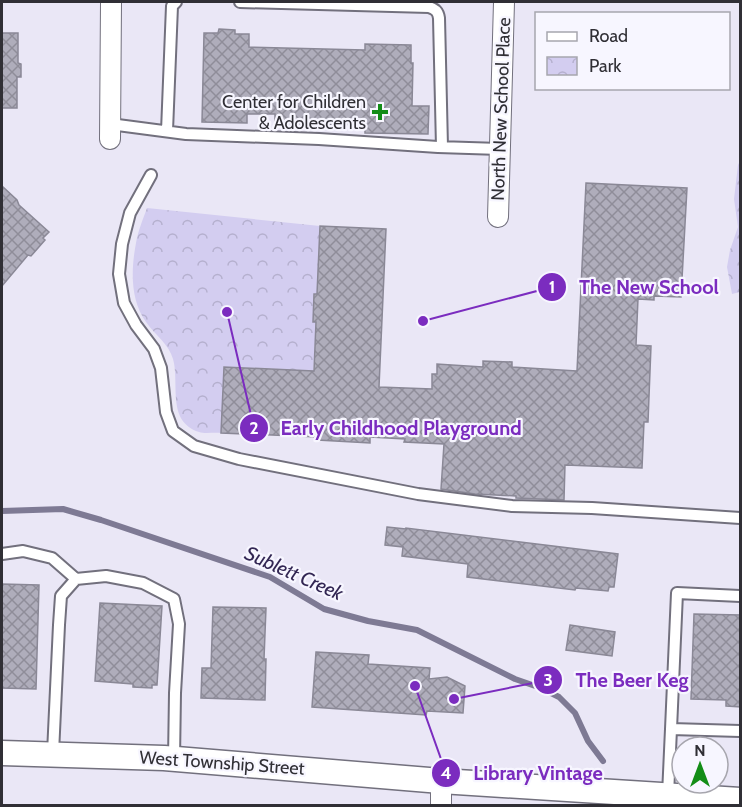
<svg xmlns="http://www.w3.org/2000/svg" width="742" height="807" viewBox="0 0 742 807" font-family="Cabin,sans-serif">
	<defs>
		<pattern id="park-crowns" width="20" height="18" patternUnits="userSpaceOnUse" patternTransform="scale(1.5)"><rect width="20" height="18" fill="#d3cdf0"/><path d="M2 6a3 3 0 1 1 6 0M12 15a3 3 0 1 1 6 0" fill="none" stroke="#b5b0ce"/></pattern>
		<pattern id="building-cross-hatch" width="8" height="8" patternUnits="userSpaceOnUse" patternTransform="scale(1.5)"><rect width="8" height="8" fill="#afadbb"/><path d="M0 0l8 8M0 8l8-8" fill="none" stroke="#8f8d99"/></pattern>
	</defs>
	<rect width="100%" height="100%" fill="#eae7f6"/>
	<path fill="url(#park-crowns)" d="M740,161V292L732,294L727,267L730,250L738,227L734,199L738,165Z
		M147,208L320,226L317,294H314L313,321L316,322L313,378L294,370L225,367L221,433C214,432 205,434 199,432C166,421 180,384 173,359C169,344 155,335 146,322C130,300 131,269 136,243C138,231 143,219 147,208Z"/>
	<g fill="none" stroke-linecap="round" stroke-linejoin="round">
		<path stroke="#7e7a94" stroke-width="6" d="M2,511L63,509L101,520L270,577L324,609L368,621L417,630L515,679L541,688L559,697L575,713L588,741L603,761"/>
	</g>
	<path fill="url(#building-cross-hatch)" stroke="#8a8896" stroke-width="1.5" d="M219,29L235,30V34H249V47L365,50V44L411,45V63H413L412,106H429L428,134L365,133V125L275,123V114H247V123L202,122L204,33H218Z
		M2,33H18V63L21,64V77H17V108H2Z
		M586,183L687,188L681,297L654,296V300L638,299L636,345L651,346L648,422H644L642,468L565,465L564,500L516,498V496L475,494L441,489L444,444L404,442L405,439L370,437V443L318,440L319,437L221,433L224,367L314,371L316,322H313L314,294H317L320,226L386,229L379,387L432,389V374H437V364L483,367V361L512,362V367L577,371Z
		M2,186L17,200L19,205L49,232L43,238L45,240L31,256L28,255L2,286Z
		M387,527L406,529V528L618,554L614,587H609L608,591L576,588L575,590L467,577L468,564L402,556L403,547L385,545Z
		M2,584L39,585L36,689L2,688Z
		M100,603L162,606L157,685H152V688L133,687V684L95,681Z
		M213,607L266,608L264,659H266L265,700L201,698L202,668H211Z
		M694,614L741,615V707L726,706V700L691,699Z
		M570,625L615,632L612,656L566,650Z
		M316,652L369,655L368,664L430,668L429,679L447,677L465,686L463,713L427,711L426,715L312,707Z"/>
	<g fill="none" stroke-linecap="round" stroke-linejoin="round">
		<g stroke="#72707d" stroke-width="14">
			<path id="service" d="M240,2L429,7C435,9 438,11 439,18L442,147
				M110,124L186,134L319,139L438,147L500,149
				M167,131L172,6L176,2
				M151,175L130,213L122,244L119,274L124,303L136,325L154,349L161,368L166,412L173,431L194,446L239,459L418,494L512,506L592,508L740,518
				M2,554L23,551L52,558L76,579
				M671,729L677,593L740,596
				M53,753L59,625L61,596L76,579L106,576L143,583L174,599L179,624L175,693L174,759
				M668,795L671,729L740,731"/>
		</g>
		<g stroke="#72707d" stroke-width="22">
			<path id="minor" d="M110,139L111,2
				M498,217L504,2
				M441,806V781"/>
		</g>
		<g stroke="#72707d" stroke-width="27">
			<path id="tertiary" d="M2,753L164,758L441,781L740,800"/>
		</g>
		<use href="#service" stroke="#fff" stroke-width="10"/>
		<use href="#minor" stroke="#fff" stroke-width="20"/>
		<use href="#tertiary" stroke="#fff" stroke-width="24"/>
	</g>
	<path fill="#138d17" stroke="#f7f6ff" stroke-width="2" d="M377 103h6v6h6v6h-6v6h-6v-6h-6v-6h6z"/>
	<g text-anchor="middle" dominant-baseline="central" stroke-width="4.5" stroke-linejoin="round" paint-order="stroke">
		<g font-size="18" fill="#302f35" stroke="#f7f6ff" text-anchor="end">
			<text x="366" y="102">Center for Children<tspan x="366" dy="21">&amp; Adolescents</tspan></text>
		</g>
		<g font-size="18" fill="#302f35" stroke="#f7f6ff">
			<text transform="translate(501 109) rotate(-88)">North New School Place</text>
			<text transform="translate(222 763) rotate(4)">West Township Street</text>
		</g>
		<g font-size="20" font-style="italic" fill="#332754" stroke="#f7f6ff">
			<text transform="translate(294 573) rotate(24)">Sublett Creek</text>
		</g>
	</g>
	<path fill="none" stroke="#7b2cbf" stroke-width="2" d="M423 321L552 287M227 312L254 428M454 699L548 680M415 686L446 773"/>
	<g fill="#7b2cbf" stroke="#f7f6ff" stroke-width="2">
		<circle cx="423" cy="321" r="6"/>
		<circle cx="227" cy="312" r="6"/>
		<circle cx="454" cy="699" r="6"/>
		<circle cx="415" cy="686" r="6"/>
		<circle cx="552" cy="287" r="15"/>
		<circle cx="254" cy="428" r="15"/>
		<circle cx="548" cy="680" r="15"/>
		<circle cx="446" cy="773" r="15"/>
	</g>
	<g font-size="18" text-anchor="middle" font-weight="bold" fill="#fff">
		<text x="552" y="293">1</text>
		<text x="254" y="434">2</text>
		<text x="548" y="686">3</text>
		<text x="446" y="779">4</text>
	</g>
	<g font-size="20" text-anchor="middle" font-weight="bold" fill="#7b2cbf" stroke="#f7f6ff" stroke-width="4.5" stroke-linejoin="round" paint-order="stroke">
		<text x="649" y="294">The New School</text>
		<text x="401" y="435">Early Childhood Playground</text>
		<text x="632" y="687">The Beer Keg</text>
		<text x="538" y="780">Library Vintage</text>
	</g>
	<rect width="742" height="807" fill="none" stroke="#302f35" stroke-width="6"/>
	<rect x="535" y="12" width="195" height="78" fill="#f7f6ff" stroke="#a7a6ae" stroke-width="1.5"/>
	<rect x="547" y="32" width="30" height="9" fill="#ffffff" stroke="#a7a6ae" stroke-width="1.5"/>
	<text x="589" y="42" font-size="18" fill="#302f35">Road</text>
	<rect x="547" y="57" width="30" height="18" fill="url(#park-crowns)" stroke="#a7a6ae" stroke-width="1.5"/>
	<text x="589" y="72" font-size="18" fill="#302f35">Park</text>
	<g transform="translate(700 765)"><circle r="28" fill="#f7f6ff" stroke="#a7a6ae" stroke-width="1.5"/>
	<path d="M0-4.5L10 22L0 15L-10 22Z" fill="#138d17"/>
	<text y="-9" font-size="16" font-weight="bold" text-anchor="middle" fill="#302f35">N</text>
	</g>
</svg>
